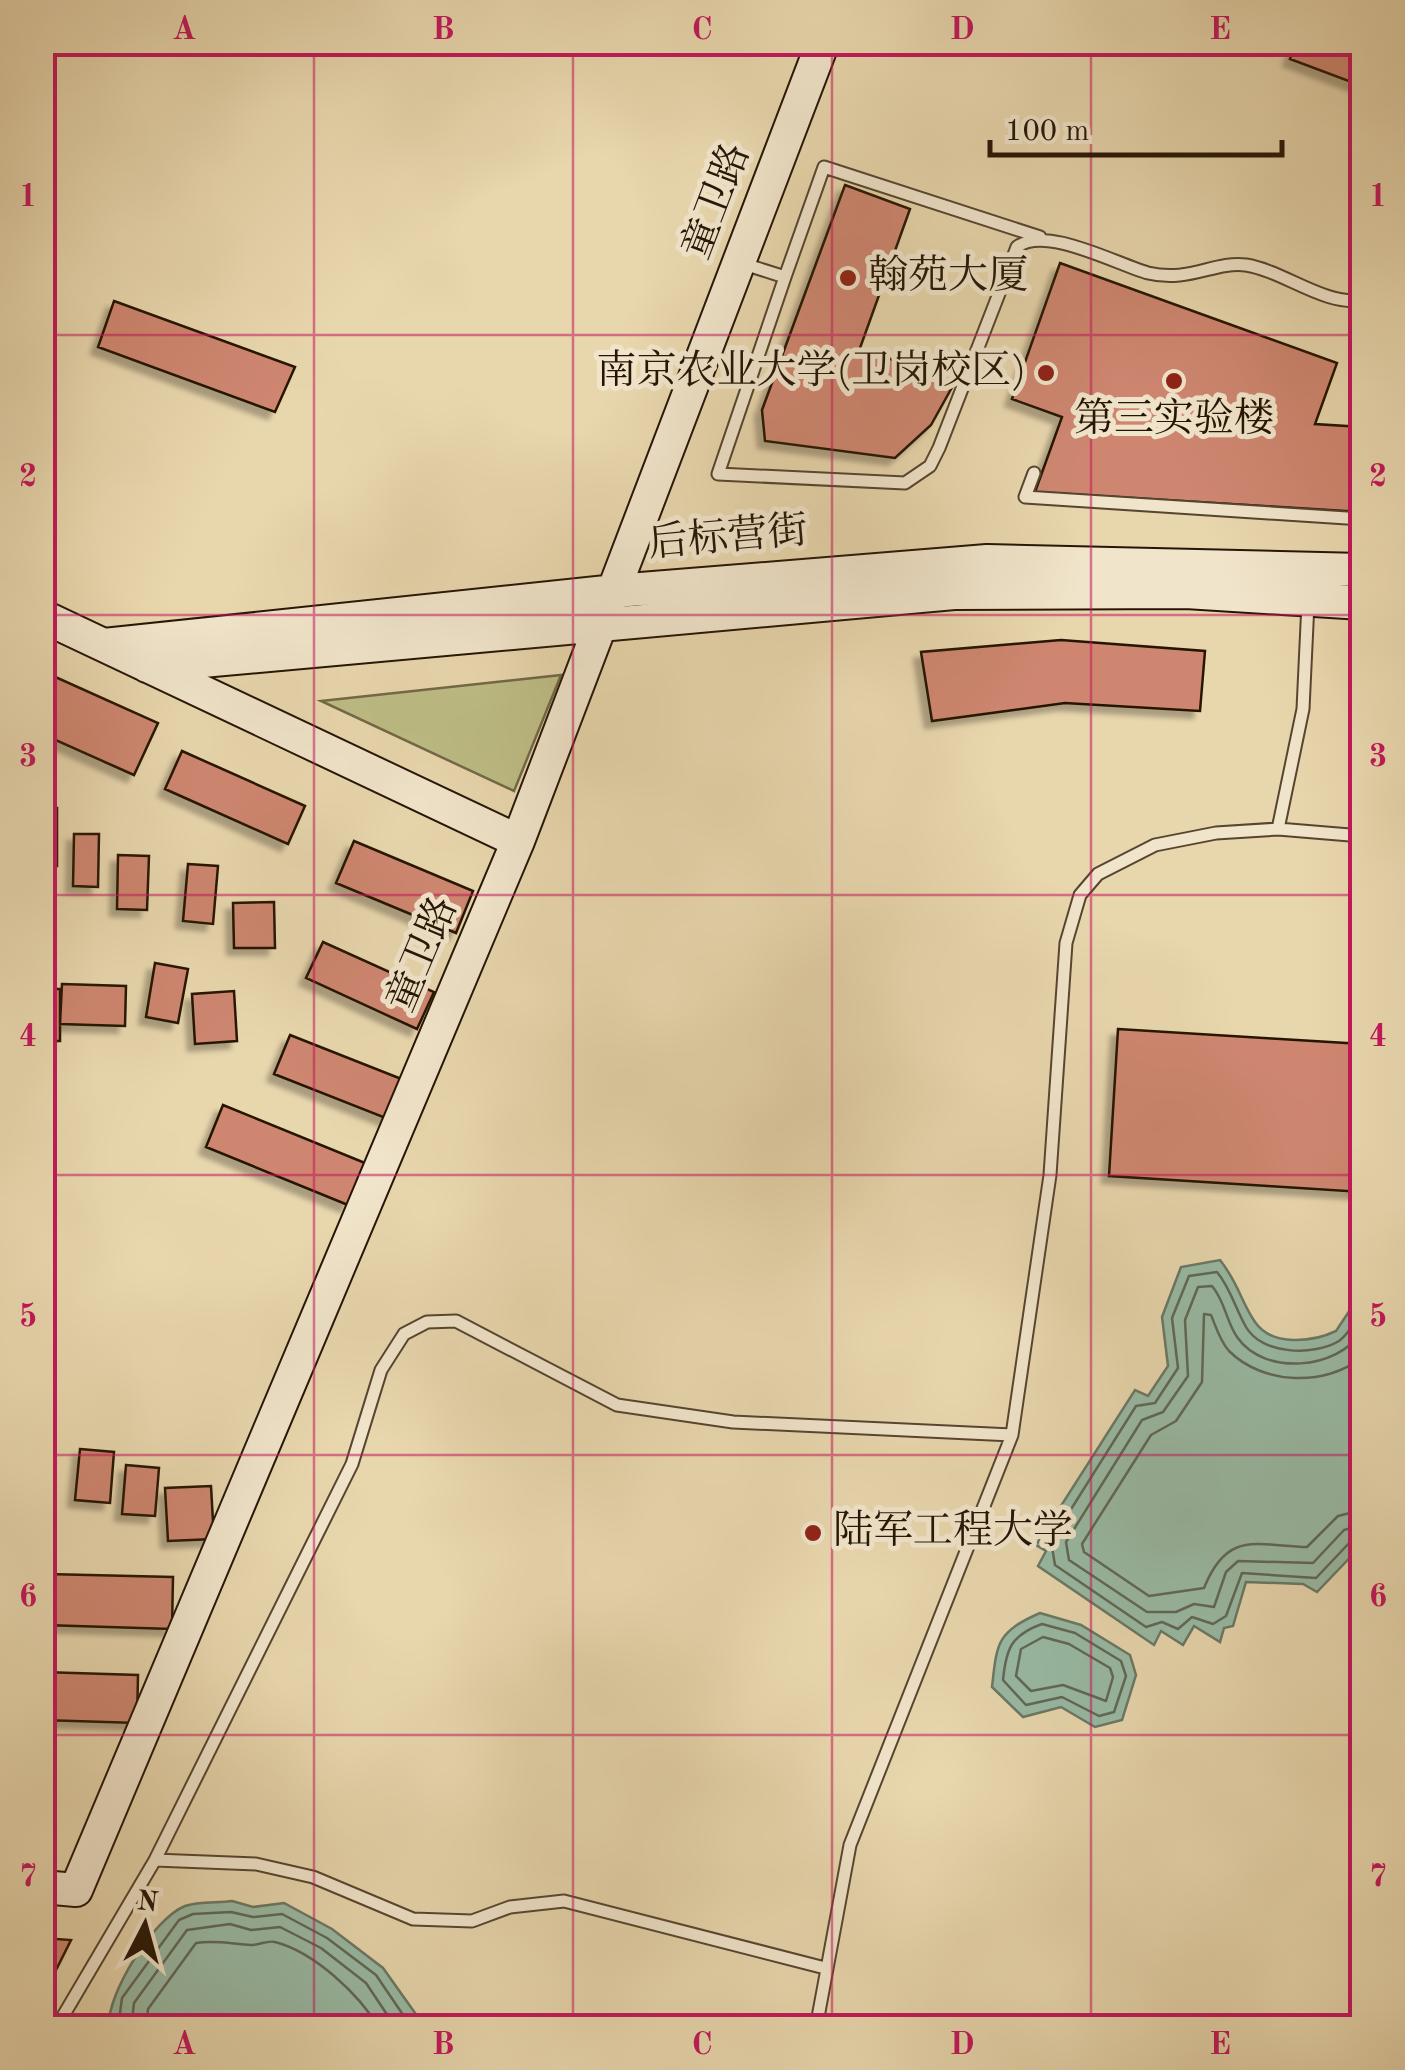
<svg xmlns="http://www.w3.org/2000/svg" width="1405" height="2070" viewBox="0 0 1405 2070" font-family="'Old Standard TT','Noto Serif SC',serif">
	<defs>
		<filter id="shadow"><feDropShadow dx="-7" dy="7" stdDeviation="2.5" flood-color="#0004"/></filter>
	</defs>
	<rect width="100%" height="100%" fill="#e8d6ad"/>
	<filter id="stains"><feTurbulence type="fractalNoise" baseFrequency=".002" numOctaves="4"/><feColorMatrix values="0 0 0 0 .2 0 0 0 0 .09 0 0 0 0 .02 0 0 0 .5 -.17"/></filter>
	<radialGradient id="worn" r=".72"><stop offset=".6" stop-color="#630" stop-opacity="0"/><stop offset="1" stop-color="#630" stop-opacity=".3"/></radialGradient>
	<path fill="#bdbc85" stroke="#726846" stroke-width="2.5" d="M561,675L514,791L321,701Z"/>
	<path fill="#98baa5" stroke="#6a7865" stroke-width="2.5" d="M1220,1260C1239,1284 1241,1302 1255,1322C1272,1347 1313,1342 1336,1331L1362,1292V1545L1317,1592L1303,1584L1246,1582L1233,1626L1224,1628L1220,1642L1194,1626L1183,1645L1161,1631L1154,1645L1038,1566L1046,1551L1036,1545L1135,1390L1148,1396L1168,1366L1162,1317L1181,1267Z
		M1040,1613L1081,1625L1130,1655L1136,1675L1122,1720L1095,1727L1061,1707L1023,1717L992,1687C997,1642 997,1632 1040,1613Z
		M232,1901L253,1907L284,1903L332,1929L383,1968L425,2027H109C106,1995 154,1918 185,1906C198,1901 218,1903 232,1901Z"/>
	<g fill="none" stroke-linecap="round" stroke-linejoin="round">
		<path stroke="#5f6856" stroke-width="2.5" d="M1362,1310C1356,1320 1349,1334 1339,1341C1314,1356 1262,1355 1246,1327C1235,1308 1231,1289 1217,1272L1189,1276L1172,1318L1178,1368L1155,1403L1136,1406L1051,1541L1055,1565L1146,1627L1162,1622L1178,1629L1192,1617L1213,1624L1226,1616L1242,1573L1316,1578L1352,1540L1362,1538
			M1362,1332C1337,1369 1265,1377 1237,1337C1226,1321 1225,1301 1212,1286L1198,1287L1185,1320L1188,1376L1163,1412L1142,1420L1066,1542L1069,1560L1147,1612H1176L1194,1604L1214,1607L1226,1572L1238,1561L1313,1563L1344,1530L1362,1525
			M1362,1357C1326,1387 1263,1385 1229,1351C1220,1341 1216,1327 1211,1315L1204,1314L1202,1382L1176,1421L1151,1435L1082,1544L1084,1552L1149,1596L1204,1588C1227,1531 1254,1545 1307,1547L1338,1516L1362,1510
			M1042,1624L1075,1633L1121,1661L1126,1676L1114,1712L1099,1716L1062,1697L1026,1705L1003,1680C1006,1649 1011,1635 1042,1624Z
			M1043,1637L1069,1644L1110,1668L1113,1677L1106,1701L1063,1685L1031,1691L1016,1676L1021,1649Z
			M118,2028L122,1998L179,1920L193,1914L231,1912L253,1917L282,1914L327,1938L376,1975L412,2028
			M131,2028L134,2003L187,1930L230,1924L251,1930L280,1927L321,1948L366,1983L396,2028
			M146,2028L148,2009L196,1943C216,1940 232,1944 251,1945C259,1945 268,1940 275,1942C314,1952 359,1994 379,2028"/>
	</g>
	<path fill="#ce8670" stroke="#261506" stroke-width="2.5" filter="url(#shadow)" d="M1296,42H1362V86L1290,59Z
		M845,185L910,209L860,348L955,382L931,425L895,458L765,441L762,410Z
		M1060,263L1337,363L1315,424L1362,427V512L1035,492L1062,417L1012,399Z
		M114,301L295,367L275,412L98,347Z
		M1061,640L1205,651L1200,711L1065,703L932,721L921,652Z
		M42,671L158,723L134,775L42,734Z
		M182,751L305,806L288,844L165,789Z
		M42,807L57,808V866H42Z
		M74,834H99L98,887L73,886Z
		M354,841L473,891L456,933L336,883Z
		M118,855L149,856L147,910L117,909Z
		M188,864L218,866L213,924L183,921Z
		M274,902L275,948H234L233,903Z
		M323,942L434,992L417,1029L306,978Z
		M155,963L188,969L178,1023L146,1017Z
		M62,984L126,986L125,1026L60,1024Z
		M42,989H60V1041H42Z
		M234,991L237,1041L195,1044L192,994Z
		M1118,1029L1362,1044V1192L1109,1176Z
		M290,1035L404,1080L388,1119L274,1074Z
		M223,1105L365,1163L348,1205L206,1147Z
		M42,1414H51L50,1460H42Z
		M80,1449L114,1452L110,1503L75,1500Z
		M126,1465L159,1468L155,1516L122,1514Z
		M211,1486L214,1539L168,1541L165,1488Z
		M46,1574L173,1577L172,1629L44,1625Z
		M42,1672L138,1675L137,1723L42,1720Z
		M42,1779L53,1780L49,1835L42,1834Z
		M42,1938L71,1940L42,1998Z"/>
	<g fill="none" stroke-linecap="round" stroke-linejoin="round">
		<g stroke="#564530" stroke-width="15">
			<path id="lane" d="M744,264L785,277L824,167L1040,237
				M785,277L718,474L905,483L930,466L939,448L1017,247C1045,225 1116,264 1148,273C1189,283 1214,261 1246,265C1284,271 1324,306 1362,300
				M1034,473L1025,497L1362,519
				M1278,829L1362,836
				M155,1860L256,1864L313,1877L413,1919L472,1921L510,1907L564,1901L825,1968
				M56,2028L155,1860L352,1464L381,1370L404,1334L427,1322L456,1321L617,1405L733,1422L1012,1435
				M816,2028L850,1845L1012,1435L1050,1175L1066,943L1080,895L1098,874L1155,845L1216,833L1278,829L1303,709L1308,603
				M929,2028L1012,2024L1039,2028"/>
		</g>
		<g stroke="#261506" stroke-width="36">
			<path id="secondary" d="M42,616L518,841
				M104,645L616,591L987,561L1362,570
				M147,666L954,593L1186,592L1362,603
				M42,1887L76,1890L518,841L823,42"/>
		</g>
		<use href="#lane" stroke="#f0e4ca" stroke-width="11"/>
		<use href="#secondary" stroke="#f0e4ca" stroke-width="32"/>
	</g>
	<path fill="none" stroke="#c2185b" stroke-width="2.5" stroke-opacity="0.55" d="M314,42V2028M573,42V2028M832,42V2028M1091,42V2028M42,335H1362M42,615H1362M42,895H1362M42,1175H1362M42,1455H1362M42,1735H1362"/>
	<g fill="#8f2418" stroke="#f0e4ca" stroke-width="4">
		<circle cx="848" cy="278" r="10"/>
		<circle cx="1046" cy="373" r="10"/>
		<circle cx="1174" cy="381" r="10"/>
		<circle cx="813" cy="1533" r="10"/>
	</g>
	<g text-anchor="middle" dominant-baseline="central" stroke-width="10" stroke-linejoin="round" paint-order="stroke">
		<g font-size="40" fill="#261506" stroke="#f0e4ca">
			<text transform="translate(718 202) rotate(-69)">童卫路</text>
			<text transform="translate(728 539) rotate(-5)">后标营街</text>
			<text transform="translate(424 955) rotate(-67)">童卫路</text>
		</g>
		<g font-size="40" fill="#261506" stroke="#f0e4ca" text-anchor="start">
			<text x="868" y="278">翰苑大厦</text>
			<text x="1026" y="373" text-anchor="end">南京农业大学(卫岗校区)</text>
			<text x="1174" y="421" text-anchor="middle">第三实验楼</text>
			<text x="833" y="1533">陆军工程大学</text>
		</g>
	</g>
	<rect width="1405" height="2070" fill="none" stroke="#e8d6ad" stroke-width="110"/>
	<g transform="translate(145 1925) rotate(6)" stroke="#f0e4ca" stroke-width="8" paint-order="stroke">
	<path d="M0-8L18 38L0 25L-18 38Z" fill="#261506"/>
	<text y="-15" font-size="28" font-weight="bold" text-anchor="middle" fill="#261506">N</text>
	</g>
	<path d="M990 140v15h292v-15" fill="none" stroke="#261506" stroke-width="5"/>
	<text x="1005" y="140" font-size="30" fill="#261506" stroke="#f0e4ca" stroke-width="8" paint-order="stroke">100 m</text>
	<rect x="55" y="55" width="1295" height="1960" fill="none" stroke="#c2185b" stroke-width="4"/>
	<g font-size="32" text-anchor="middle" font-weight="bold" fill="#c2185b">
		<text x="184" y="39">A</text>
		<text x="443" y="39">B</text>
		<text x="702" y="39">C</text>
		<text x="962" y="39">D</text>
		<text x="1220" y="39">E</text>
		<text x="28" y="206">1</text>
		<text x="1378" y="206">1</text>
		<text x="28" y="486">2</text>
		<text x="1378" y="486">2</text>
		<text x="28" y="766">3</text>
		<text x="1378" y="766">3</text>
		<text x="28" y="1046">4</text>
		<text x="1378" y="1046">4</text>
		<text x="28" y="1326">5</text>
		<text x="1378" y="1326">5</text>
		<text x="28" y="1606">6</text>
		<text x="1378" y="1606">6</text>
		<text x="28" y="1886">7</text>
		<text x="1378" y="1886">7</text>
		<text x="184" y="2054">A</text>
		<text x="443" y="2054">B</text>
		<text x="702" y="2054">C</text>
		<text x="962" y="2054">D</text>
		<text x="1220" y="2054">E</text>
	</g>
	<rect width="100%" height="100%" filter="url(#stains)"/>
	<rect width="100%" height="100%" fill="url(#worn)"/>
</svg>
